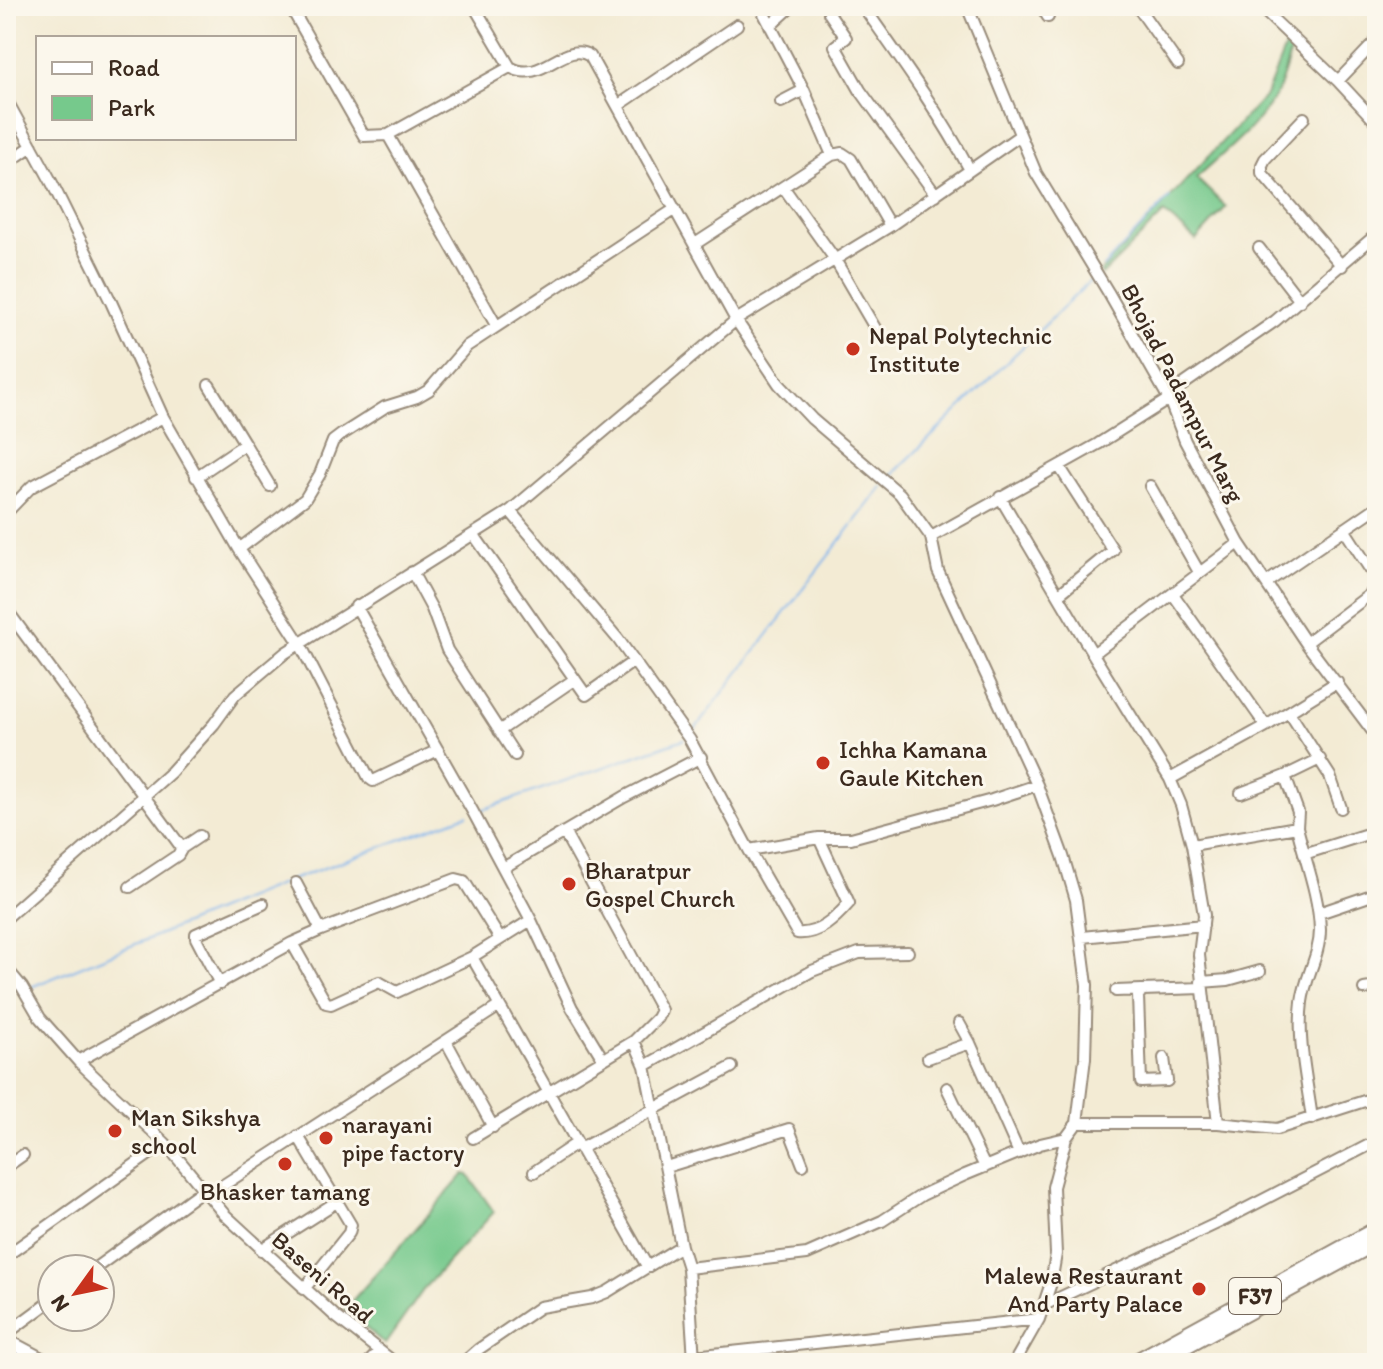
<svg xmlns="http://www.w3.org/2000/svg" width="1383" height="1369" viewBox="0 0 1383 1369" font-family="Itim,sans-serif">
	<rect width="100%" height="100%" fill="#fbf7ec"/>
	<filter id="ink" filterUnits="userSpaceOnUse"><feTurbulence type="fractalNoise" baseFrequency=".0125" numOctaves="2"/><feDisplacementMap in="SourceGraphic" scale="16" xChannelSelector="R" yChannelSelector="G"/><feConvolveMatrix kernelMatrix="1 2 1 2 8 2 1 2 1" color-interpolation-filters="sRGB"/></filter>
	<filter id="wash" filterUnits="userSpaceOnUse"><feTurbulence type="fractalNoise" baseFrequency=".006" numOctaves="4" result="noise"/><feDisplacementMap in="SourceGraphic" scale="32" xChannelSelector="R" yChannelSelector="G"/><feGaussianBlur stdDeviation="1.8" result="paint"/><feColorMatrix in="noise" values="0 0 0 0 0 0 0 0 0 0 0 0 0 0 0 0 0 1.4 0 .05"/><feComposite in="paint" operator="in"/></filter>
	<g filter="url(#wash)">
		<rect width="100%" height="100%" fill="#f3ebd4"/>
		<path fill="#76c98c" stroke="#587a55" stroke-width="2" d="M1288,40L1293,45C1287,60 1284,78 1277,92C1261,124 1222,154 1196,178L1226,207L1196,240L1164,213L1102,275L1100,272L1266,95Z
			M464,1174L468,1175L494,1212L426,1286L385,1344L344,1310Z"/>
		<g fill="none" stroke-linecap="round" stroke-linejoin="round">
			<path stroke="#7db2eb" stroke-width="2" d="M1103,267L1170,197
				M889,478L1093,278
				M692,733L883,485
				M479,811L684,739
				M31,987L294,879L467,815"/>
			<path stroke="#7db2eb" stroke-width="8" d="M6,1348L34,1363"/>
		</g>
	</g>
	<g filter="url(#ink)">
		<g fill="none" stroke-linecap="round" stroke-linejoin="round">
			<g stroke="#978a79" stroke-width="14">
				<path id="minor" d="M290,6L364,136L388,135
					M474,6L510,67C542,86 564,39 590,56L736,320L890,226L1019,136
					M760,6L804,90L832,155
					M863,6C901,60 939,112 970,170
					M967,6L1036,173L1108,292L1169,399L1185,441L1239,543L1306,643L1377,737
					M1041,6L1048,17
					M1137,6L1178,64
					M1259,6L1338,81
					M829,13L846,38L835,46L860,90L936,195
					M770,26L792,6
					M1377,40L1338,81L1377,123
					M6,99L52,183L111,302L163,417L239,549L299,642L369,778L373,781L438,750
					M781,102L804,90
					M619,105L737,25
					M1304,118L1265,159L1262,165V173L1342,266
					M6,164L32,146
					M784,188L834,258L875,328
					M695,244L832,155L842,153L851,159L890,226
					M1259,248L1300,301
					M496,325L388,135L510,67
					M245,444L270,486
					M196,477L245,444L209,385
					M1150,486L1199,572
					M1000,497L1093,654L1170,779L1181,805L1192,845L1204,915L1199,955L1218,1123
					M510,511L618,639L690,740L749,850L819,838H851L992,800L1037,785
					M6,513L31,487L163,417
					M1344,529L1377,580
					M474,535L586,695L634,661
					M931,537L1098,444L1169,399L1174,391L1275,321L1377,234
					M239,549L305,499L320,474L333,441L341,435L385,407L417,397L429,390L467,346L675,209
					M412,572L432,609L447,650L515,755
					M1266,583L1377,507
					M1173,594L1266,726
					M1058,595L1113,550L1059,466
					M356,606L473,812L531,920L572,1008L603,1059
					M6,609L182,848L200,836
					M1306,643L1377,589
					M1093,654L1239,543
					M1289,712L1330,776L1341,808
					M499,731L575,679
					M1285,776L1298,812L1297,827
					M1170,779L1266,726L1337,682
					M1241,793L1285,776L1320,759
					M1192,845L1297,827C1305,860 1319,895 1320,930C1320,955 1305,977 1302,1002C1297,1041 1307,1080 1312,1119
					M749,850L797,933C819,935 835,919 849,903L819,838
					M1304,854L1364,835
					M503,868L624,797L701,757
					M296,883L321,930
					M130,887L178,855L182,848
					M1319,913L1372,895
					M6,918L171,772L214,724L235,695L285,653L510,511L736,320L779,384L812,419L900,494L931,537L938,571L1037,785L1063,856L1076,900L1087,985L1085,1058L1077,1123L1066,1138L1053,1187L1056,1254L1051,1283L1039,1319L1014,1363
					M1082,937L1203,925
					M292,943L326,1003L331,1004L379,982L397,992L472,957L531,920
					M472,957L647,1266
					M6,968L22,987L40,1018L78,1061L165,1143L224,1214L334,1315L395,1363
					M1201,982L1228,980L1260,971
					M220,984L196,938V934L263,904
					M1364,989L1377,987
					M1116,991L1142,990
					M959,1023L970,1043
					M446,1041L493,1127
					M634,1041L645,1066L681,1246L688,1268L694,1360
					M928,1058L970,1043L1019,1153
					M1164,1058L1167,1081L1141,1082L1138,996L1142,990L1202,988
					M78,1061L292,943L321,930L456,879L464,881L500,939
					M645,1066L812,971L859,953L908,952
					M947,1088L985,1167
					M1077,1123H1218L1277,1129L1377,1097
					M298,1136L351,1225L349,1233L304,1289
					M473,1138L634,1041L657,1018L661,1010L564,832
					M580,1149L732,1067
					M6,1167L23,1155
					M666,1167L789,1129L803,1165
					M534,1172L577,1143
					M208,1195L498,1007
					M261,1250L338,1201
					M6,1256L165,1143
					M688,1268L807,1254L882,1221L922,1195L965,1175L1040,1144L1066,1138
					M94,1269L204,1189
					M1044,1305L1224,1220L1377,1141
					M6,1334L52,1300
					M694,1356L1039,1319
					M6,1359L12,1363
					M368,1363L380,1351
					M463,1363L479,1349L540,1307L592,1298L607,1292L681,1246"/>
			</g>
			<g stroke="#978a79" stroke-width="16">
				<path id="major" d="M6,1340L49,1363"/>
			</g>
			<g stroke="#978a79" stroke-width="18">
				<path id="highway" d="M1133,1363L1377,1229
					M1154,1363L1377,1242"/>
			</g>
			<use href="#minor" stroke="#fff" stroke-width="10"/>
			<use href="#major" stroke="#fff" stroke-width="12"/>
			<use href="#highway" stroke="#fff" stroke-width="14"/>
		</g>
	</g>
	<g fill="#c8321e" stroke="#fbf7ec" stroke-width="3">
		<circle cx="853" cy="349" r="8"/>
		<circle cx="823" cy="763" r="8"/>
		<circle cx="569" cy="884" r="8"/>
		<circle cx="115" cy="1131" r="8"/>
		<circle cx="326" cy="1138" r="8"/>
		<circle cx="285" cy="1164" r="8"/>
		<circle cx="1199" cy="1289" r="8"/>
	</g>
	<g text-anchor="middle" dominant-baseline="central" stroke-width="6" stroke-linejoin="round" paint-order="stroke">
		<rect fill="#fbf7ec" stroke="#75685c" stroke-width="2" x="1229" y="1278" width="52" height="36" rx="6"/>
		<g font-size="22" font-weight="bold" fill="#3b2a1e">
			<text x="1255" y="1296">F37</text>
		</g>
		<g font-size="24" fill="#3b2a1e" stroke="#fbf7ec" text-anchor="start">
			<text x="869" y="335">Nepal Polytechnic<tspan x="869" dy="28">Institute</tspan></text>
			<text x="839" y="749">Ichha Kamana<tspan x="839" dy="28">Gaule Kitchen</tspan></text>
			<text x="585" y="870">Bharatpur<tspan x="585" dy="28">Gospel Church</tspan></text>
			<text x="131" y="1117">Man Sikshya<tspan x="131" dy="28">school</tspan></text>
			<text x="342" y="1124">narayani<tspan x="342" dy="28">pipe factory</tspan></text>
			<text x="285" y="1191" text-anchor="middle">Bhasker tamang</text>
			<text x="1183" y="1275" text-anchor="end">Malewa Restaurant<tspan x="1183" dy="28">And Party Palace</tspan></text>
		</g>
		<g font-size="24" fill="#3b2a1e" stroke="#fbf7ec">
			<text transform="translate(1183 393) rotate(63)">Bhojad Padampur Marg</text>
			<text transform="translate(323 1277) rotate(41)">Baseni Road</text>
		</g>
	</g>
	<rect width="1383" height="1369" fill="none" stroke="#fbf7ec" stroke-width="32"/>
	<rect x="36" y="36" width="260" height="104" fill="#fbf7ec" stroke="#aea59a" stroke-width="2"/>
	<rect x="52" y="62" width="40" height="12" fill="#ffffff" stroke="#aea59a" stroke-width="2"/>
	<text x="108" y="76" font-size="24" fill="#3b2a1e">Road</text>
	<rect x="52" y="96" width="40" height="24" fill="#76c98c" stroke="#aea59a" stroke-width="2"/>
	<text x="108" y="116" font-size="24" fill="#3b2a1e">Park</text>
	<g transform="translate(76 1293) rotate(237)"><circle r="38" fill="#fbf7ec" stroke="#aea59a" stroke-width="2"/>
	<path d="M0-6L14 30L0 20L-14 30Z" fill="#c8321e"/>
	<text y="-12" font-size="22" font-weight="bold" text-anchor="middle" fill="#3b2a1e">N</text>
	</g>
</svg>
